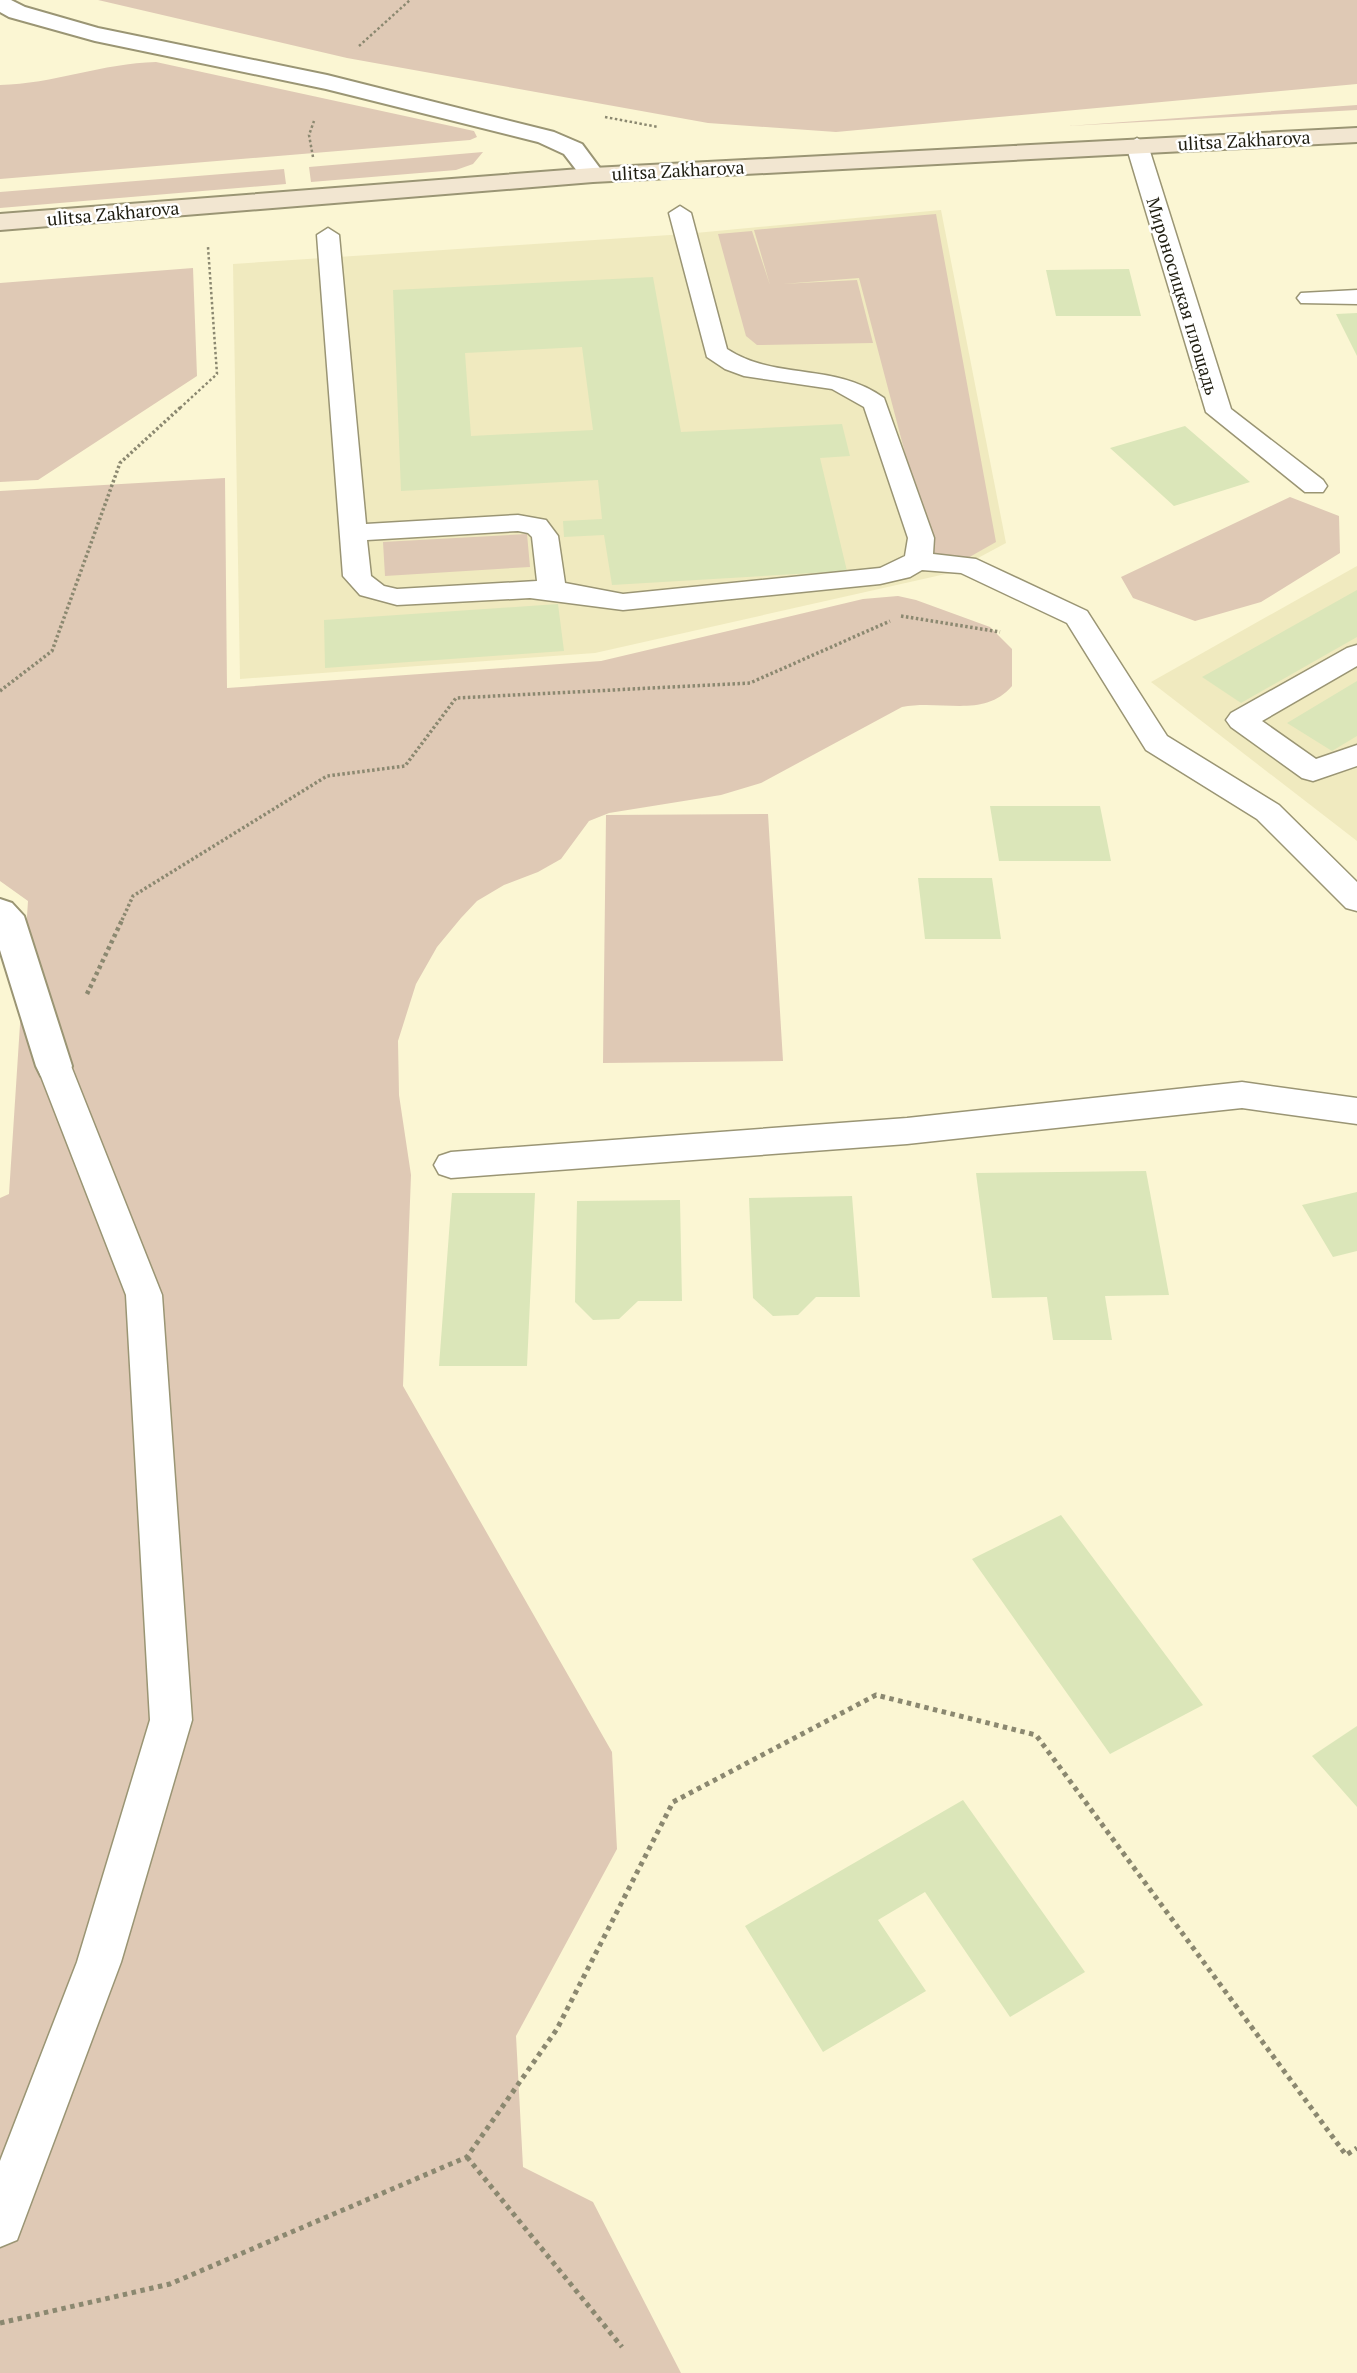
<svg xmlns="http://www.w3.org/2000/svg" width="1357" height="2373" viewBox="0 0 1357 2373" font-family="'PT Serif',serif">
	<rect width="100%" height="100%" fill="#fbf6d3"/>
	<path fill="#f0eabf" d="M941,210L1006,543L950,573L595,653L240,679L233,264L685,234Z
		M1357,566V841L1151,682Z"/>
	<path fill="#dfc9b5" d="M98,0H1357V84L836,132L708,123L347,58Z
		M156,62L474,131L477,137L470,140L0,179V85C53,84 103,63 156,62Z
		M1357,105V110L1068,126Z
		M483,152L473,164L456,170L311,182L309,167Z
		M284,169L286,184L0,208V192Z
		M936,214L996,542L966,559L937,558L931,552L859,278L782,284L857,280L873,343L757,345L746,336L718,234L752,231L770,285L754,230Z
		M193,268L197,376L38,480L0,482V283Z
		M225,478L227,688L601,661L863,599L898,596L916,600L990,627L1012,649V686C984,719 941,699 902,707L761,783L721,795L609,813L589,821L561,859L538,872L504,885L477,901L461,918L437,947L416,984L398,1041L399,1095L411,1175L403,1386L612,1752L617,1849L516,2036L523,2167L593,2202L681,2373H0V1198L9,1194L28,901L0,881V491Z
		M1290,497L1339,516L1340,553L1261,602L1195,621L1133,598L1121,577Z
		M527,534L530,567L385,576L383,542Z
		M768,814L783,1061L603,1063L606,815Z"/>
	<path fill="#dbe6b9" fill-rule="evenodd" d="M1129,269L1141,316H1056L1046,270Z
		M653,277L681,432L842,424L850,456L820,458L847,571L612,585L604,535L564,537L563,521L602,519L598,480L401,491L393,290ZM582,347L593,430L471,436L465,353Z
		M1357,313V356L1336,314Z
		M1185,426L1250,482L1174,506L1110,448Z
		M1357,590V637L1241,703L1202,677Z
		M558,604L564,651L325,668L324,620Z
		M1357,681V736L1332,751L1287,723Z
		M990,806H1100L1111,861H999Z
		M918,878H992L1001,939H925Z
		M1146,1171L1169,1295L1105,1296L1112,1340H1053L1047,1297L992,1298L976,1173Z
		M1357,1192V1251L1333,1257L1302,1205Z
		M452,1193H535L527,1366H439Z
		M852,1196L860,1297H816L798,1315L773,1316L753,1298L749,1198Z
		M680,1200L682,1301H638L619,1319L593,1320L575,1302L577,1201Z
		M1061,1515L1203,1705L1110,1754L972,1559Z
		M1357,1726V1807L1312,1756Z
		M963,1800L1085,1972L1010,2017L925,1892L878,1920L926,1991L823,2052L745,1926Z"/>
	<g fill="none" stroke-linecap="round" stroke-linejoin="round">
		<g stroke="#9a9574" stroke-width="3">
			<path id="service" d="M1137,138L1148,145L1231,409L1323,480L1327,486L1323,492H1305L1206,412L1126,145Z
				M680,206L691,213L727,349C776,381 834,362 884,398L934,538L933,554L976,559L1087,611L1167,736L1279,805L1357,882V911L1346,908L1257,819L1146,750L1067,623L961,573L922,570L910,577L880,584L623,610L530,598L397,605L360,595L343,576L317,235L328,228L339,235L366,524L518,515L546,520L558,536L565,583L623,594L880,568L905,556L908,538L864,407L832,389L744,376L725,369L707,357L669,213ZM518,531L528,533L532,537L537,581L397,589L384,586L371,576L367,540Z
				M1357,290V304L1301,303L1297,298L1301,293Z
				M1357,645V666L1262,721L1316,759L1357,745V766L1313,781L1302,778L1231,727L1226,720L1231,713L1347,648Z
				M54,1054L66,1057L71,1066L162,1295L192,1720L121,1962L17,2240L0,2247V2161L77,1962L150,1720L126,1295L37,1066L42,1057Z
				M1242,1082L1357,1098V1124L1242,1108L907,1144L451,1178L439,1174L434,1165L439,1156L451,1152L907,1118Z"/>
		</g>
		<g stroke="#9a9574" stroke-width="4">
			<path id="minor" d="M0,0H11L25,7L98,28L327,75L554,132L582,144L605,175L602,180H584L564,154L538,142L326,89L95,41L9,17L0,12Z
				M0,899L12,903L24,916L72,1066L67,1076L54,1079L41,1076L36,1066L0,950Z"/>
		</g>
		<g stroke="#9a9574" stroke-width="4">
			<path id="secondary" d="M1357,128V142L593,182L0,230V214L593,168Z"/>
		</g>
		<path stroke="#8b8870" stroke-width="2.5" stroke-dasharray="2.5 2.5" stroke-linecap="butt" d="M359,46L410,0
			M605,117L658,127
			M313,157L309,135L314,121
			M180,408L217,374L208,247"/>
		<path stroke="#8b8870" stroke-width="3.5" stroke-dasharray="2.5 2.5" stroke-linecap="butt" d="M901,616L1000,632
			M0,691L52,651L120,463L182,406
			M122,920L133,896L327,776L405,766L456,698L750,683L890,621"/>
		<path stroke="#8b8870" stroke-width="4.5" stroke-dasharray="3.5 3.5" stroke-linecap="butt" d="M87,994L123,918"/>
		<path stroke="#8b8870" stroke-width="5" stroke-dasharray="4.5 4.5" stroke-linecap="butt" d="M467,2157L622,2347
			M0,2323L170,2284L467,2157L557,2029L673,1802L876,1695L1036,1735L1346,2155L1357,2148"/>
		<use href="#service" fill="#fff" fill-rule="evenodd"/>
		<use href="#minor" fill="#fff" fill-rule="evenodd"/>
		<use href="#secondary" fill="#f2e6d1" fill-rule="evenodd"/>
	</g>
	<g text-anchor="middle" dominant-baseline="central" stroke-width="5" stroke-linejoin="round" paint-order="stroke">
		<g font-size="18" fill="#1f1d10" stroke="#fff">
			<text transform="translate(1244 140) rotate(-3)">ulitsa Zakharova</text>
			<text transform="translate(678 170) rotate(-3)">ulitsa Zakharova</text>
			<text transform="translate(113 213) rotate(-5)">ulitsa Zakharova</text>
			<text transform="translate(1183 296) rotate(73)">Мироносицкая площадь</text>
		</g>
	</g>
</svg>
